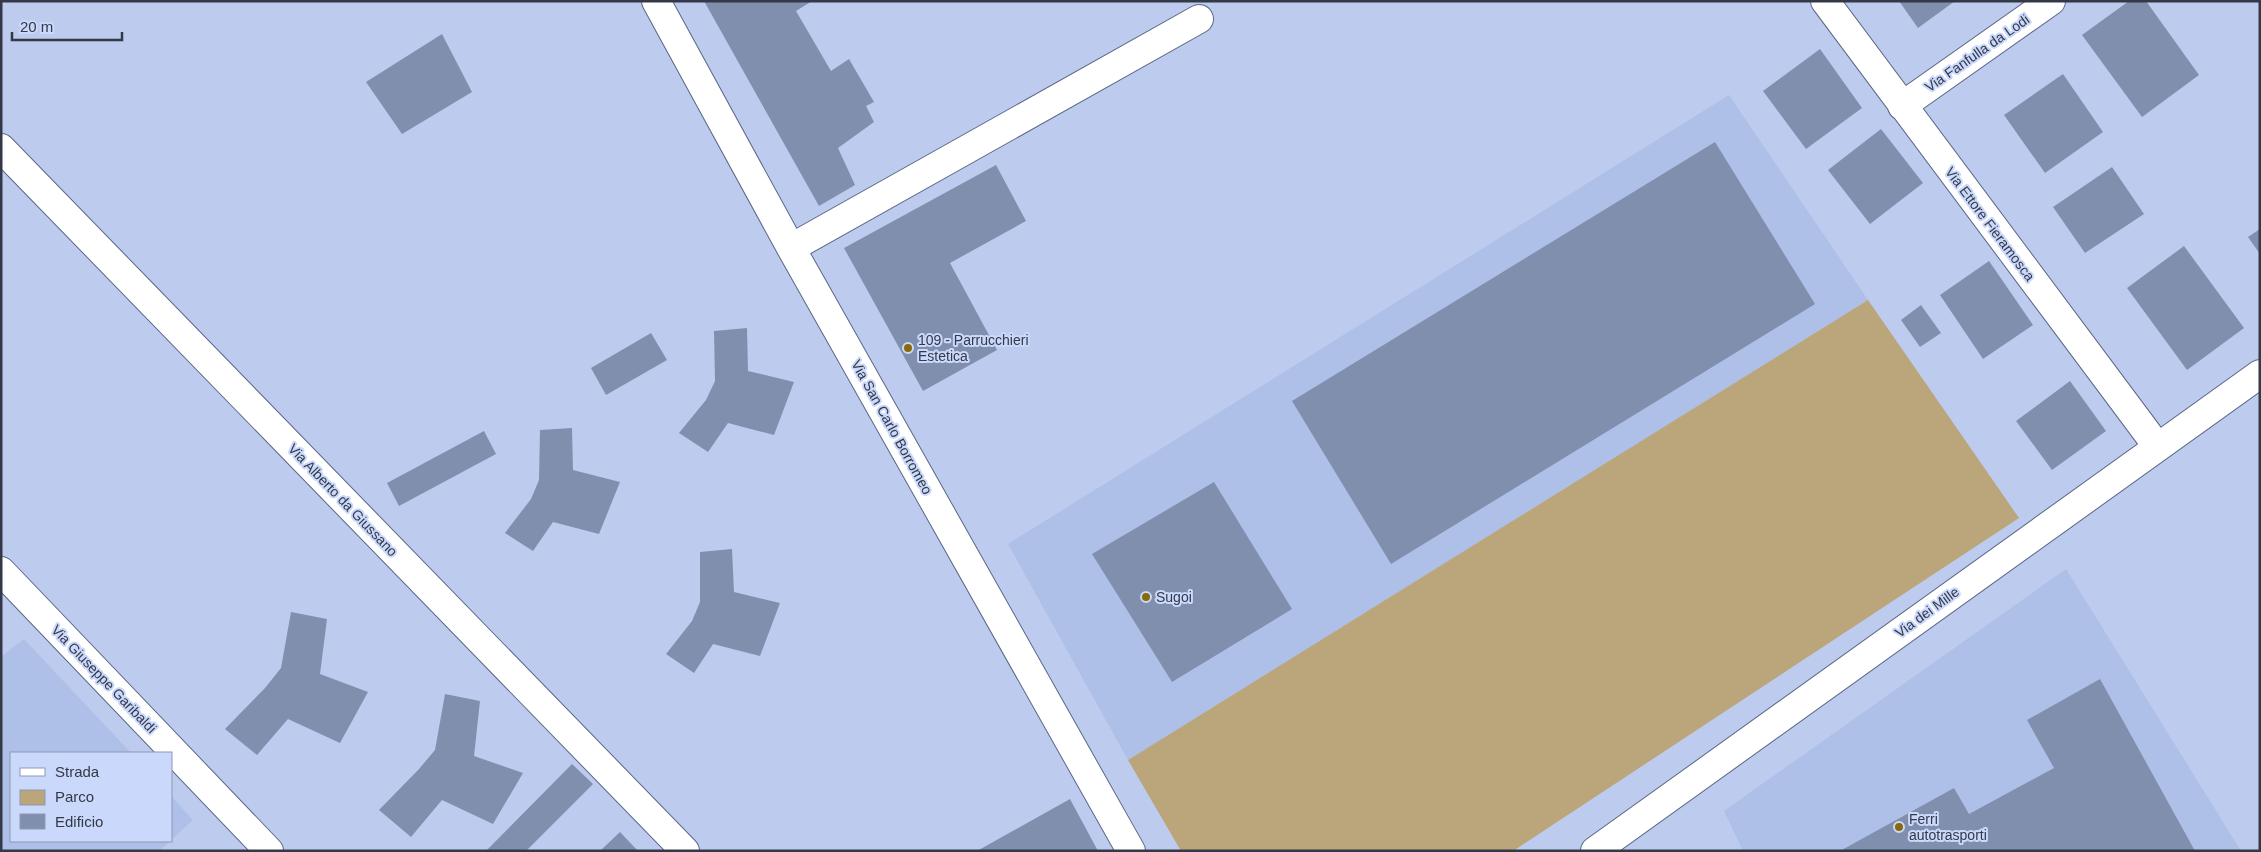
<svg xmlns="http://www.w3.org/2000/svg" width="2261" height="852" viewBox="0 0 2261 852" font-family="Helvetica,sans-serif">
	<rect width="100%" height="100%" fill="#bdcbee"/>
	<path fill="#aebfe8" d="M1729,95L1868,300L1128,760L1008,544Z
		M2066,569L2241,851H1743L1724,811Z
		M24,639L131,753H11V841H170L159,851H1V657Z
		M171,796L193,820L171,840Z"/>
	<path fill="#baa67a" d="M1868,300L2019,518L1513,851H1181L1128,760Z"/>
	<path fill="#818faf" d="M704,1H812L796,11L831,71L849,59L874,102L866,106L874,122L838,148L855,185L819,206Z
		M1899,1H1955L1918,28Z
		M2129,1H2146L2199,75L2142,117L2082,35Z
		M442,34L472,92L402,134L366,82Z
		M1820,49L1862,108L1806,149L1763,91Z
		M2063,74L2103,132L2045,173L2004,115Z
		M1881,129L1923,183L1870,224L1828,170Z
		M1715,142L1815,304L1391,564L1292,401Z
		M996,165L1026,221L950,263L997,350L923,391L844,248Z
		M2112,167L2144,214L2085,253L2053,207Z
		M2260,229V254L2248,237Z
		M2184,246L2244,328L2187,370L2127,288Z
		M1989,261L2033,325L1983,359L1940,295Z
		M1921,305L1941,333L1920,347L1901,320Z
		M747,328L748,371L794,382L774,435L728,423L708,452L679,433L706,400L715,381L714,331Z
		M651,333L667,360L606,395L591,368Z
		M2070,381L2106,431L2052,470L2016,421Z
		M572,428L573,470L620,482L599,534L553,522L533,551L505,533L531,499L539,480L540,430Z
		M484,431L496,454L399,506L387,483Z
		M1214,482L1292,609L1172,682L1092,554Z
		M732,549L734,592L780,603L760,656L713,644L694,673L666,654L692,621L700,602V552Z
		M291,612L327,619L320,674L368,692L340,743L288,719L257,755L225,729L265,688L281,668Z
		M2100,679L2195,851H1840L1954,788L1969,814L2054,768L2027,720Z
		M445,694L480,701L474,756L523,773L493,824L442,800L411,837L379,810L419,769L435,750Z
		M572,764L593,784L526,851H486Z
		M1070,799L1098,851H977Z
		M620,832L638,851H600Z"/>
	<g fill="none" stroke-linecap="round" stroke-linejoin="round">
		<g stroke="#5a6785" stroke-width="30">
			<path id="minor" d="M656,1L791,248L1131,851
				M1825,1L2157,446
				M1902,106L2051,1
				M1,148L685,851
				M791,248L1199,19
				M1,571L269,851
				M1595,851L2260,374"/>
		</g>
		<use href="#minor" stroke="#fff" stroke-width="28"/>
	</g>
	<g fill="#896a08" stroke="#cad8fb" stroke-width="2">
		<circle cx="908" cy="348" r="5"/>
		<circle cx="1146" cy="597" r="5"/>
		<circle cx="1899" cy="827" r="5"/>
	</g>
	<g text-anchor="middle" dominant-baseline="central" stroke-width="4" stroke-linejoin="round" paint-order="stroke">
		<g font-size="14" fill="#333947" stroke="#cad8fb">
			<text transform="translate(1977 53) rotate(-35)">Via Fanfulla da Lodi</text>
			<text transform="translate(1990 224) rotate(53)">Via Ettore Fieramosca</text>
			<text transform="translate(892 427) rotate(61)">Via San Carlo Borromeo</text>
			<text transform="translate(343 500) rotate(46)">Via Alberto da Giussano</text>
			<text transform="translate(1927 612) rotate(-36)">Via dei Mille</text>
			<text transform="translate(104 679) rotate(46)">Via Giuseppe Garibaldi</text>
		</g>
		<g font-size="14" fill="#333947" stroke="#cad8fb" text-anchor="start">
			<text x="918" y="340">109 - Parrucchieri<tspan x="918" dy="16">Estetica</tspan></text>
			<text x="1156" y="597">Sugoi</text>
			<text x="1909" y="819">Ferri<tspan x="1909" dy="16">autotrasporti</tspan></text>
		</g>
	</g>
	<rect width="2261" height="852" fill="none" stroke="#333947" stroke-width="5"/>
	<rect x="10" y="752" width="162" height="90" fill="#cad8fb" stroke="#8e98b3"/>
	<rect x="20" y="768" width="25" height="8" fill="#ffffff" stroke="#8e98b3"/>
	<text x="55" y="777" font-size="15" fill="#333947">Strada</text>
	<rect x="20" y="790" width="25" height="15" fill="#baa67a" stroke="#8e98b3"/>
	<text x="55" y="802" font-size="15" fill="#333947">Parco</text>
	<rect x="20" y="814" width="25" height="15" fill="#818faf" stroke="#8e98b3"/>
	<text x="55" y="827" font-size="15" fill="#333947">Edificio</text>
	<path d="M12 32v8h110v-8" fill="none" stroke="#333947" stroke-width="2.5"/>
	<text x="20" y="32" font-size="15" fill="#333947" stroke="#cad8fb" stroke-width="4" paint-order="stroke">20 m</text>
</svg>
